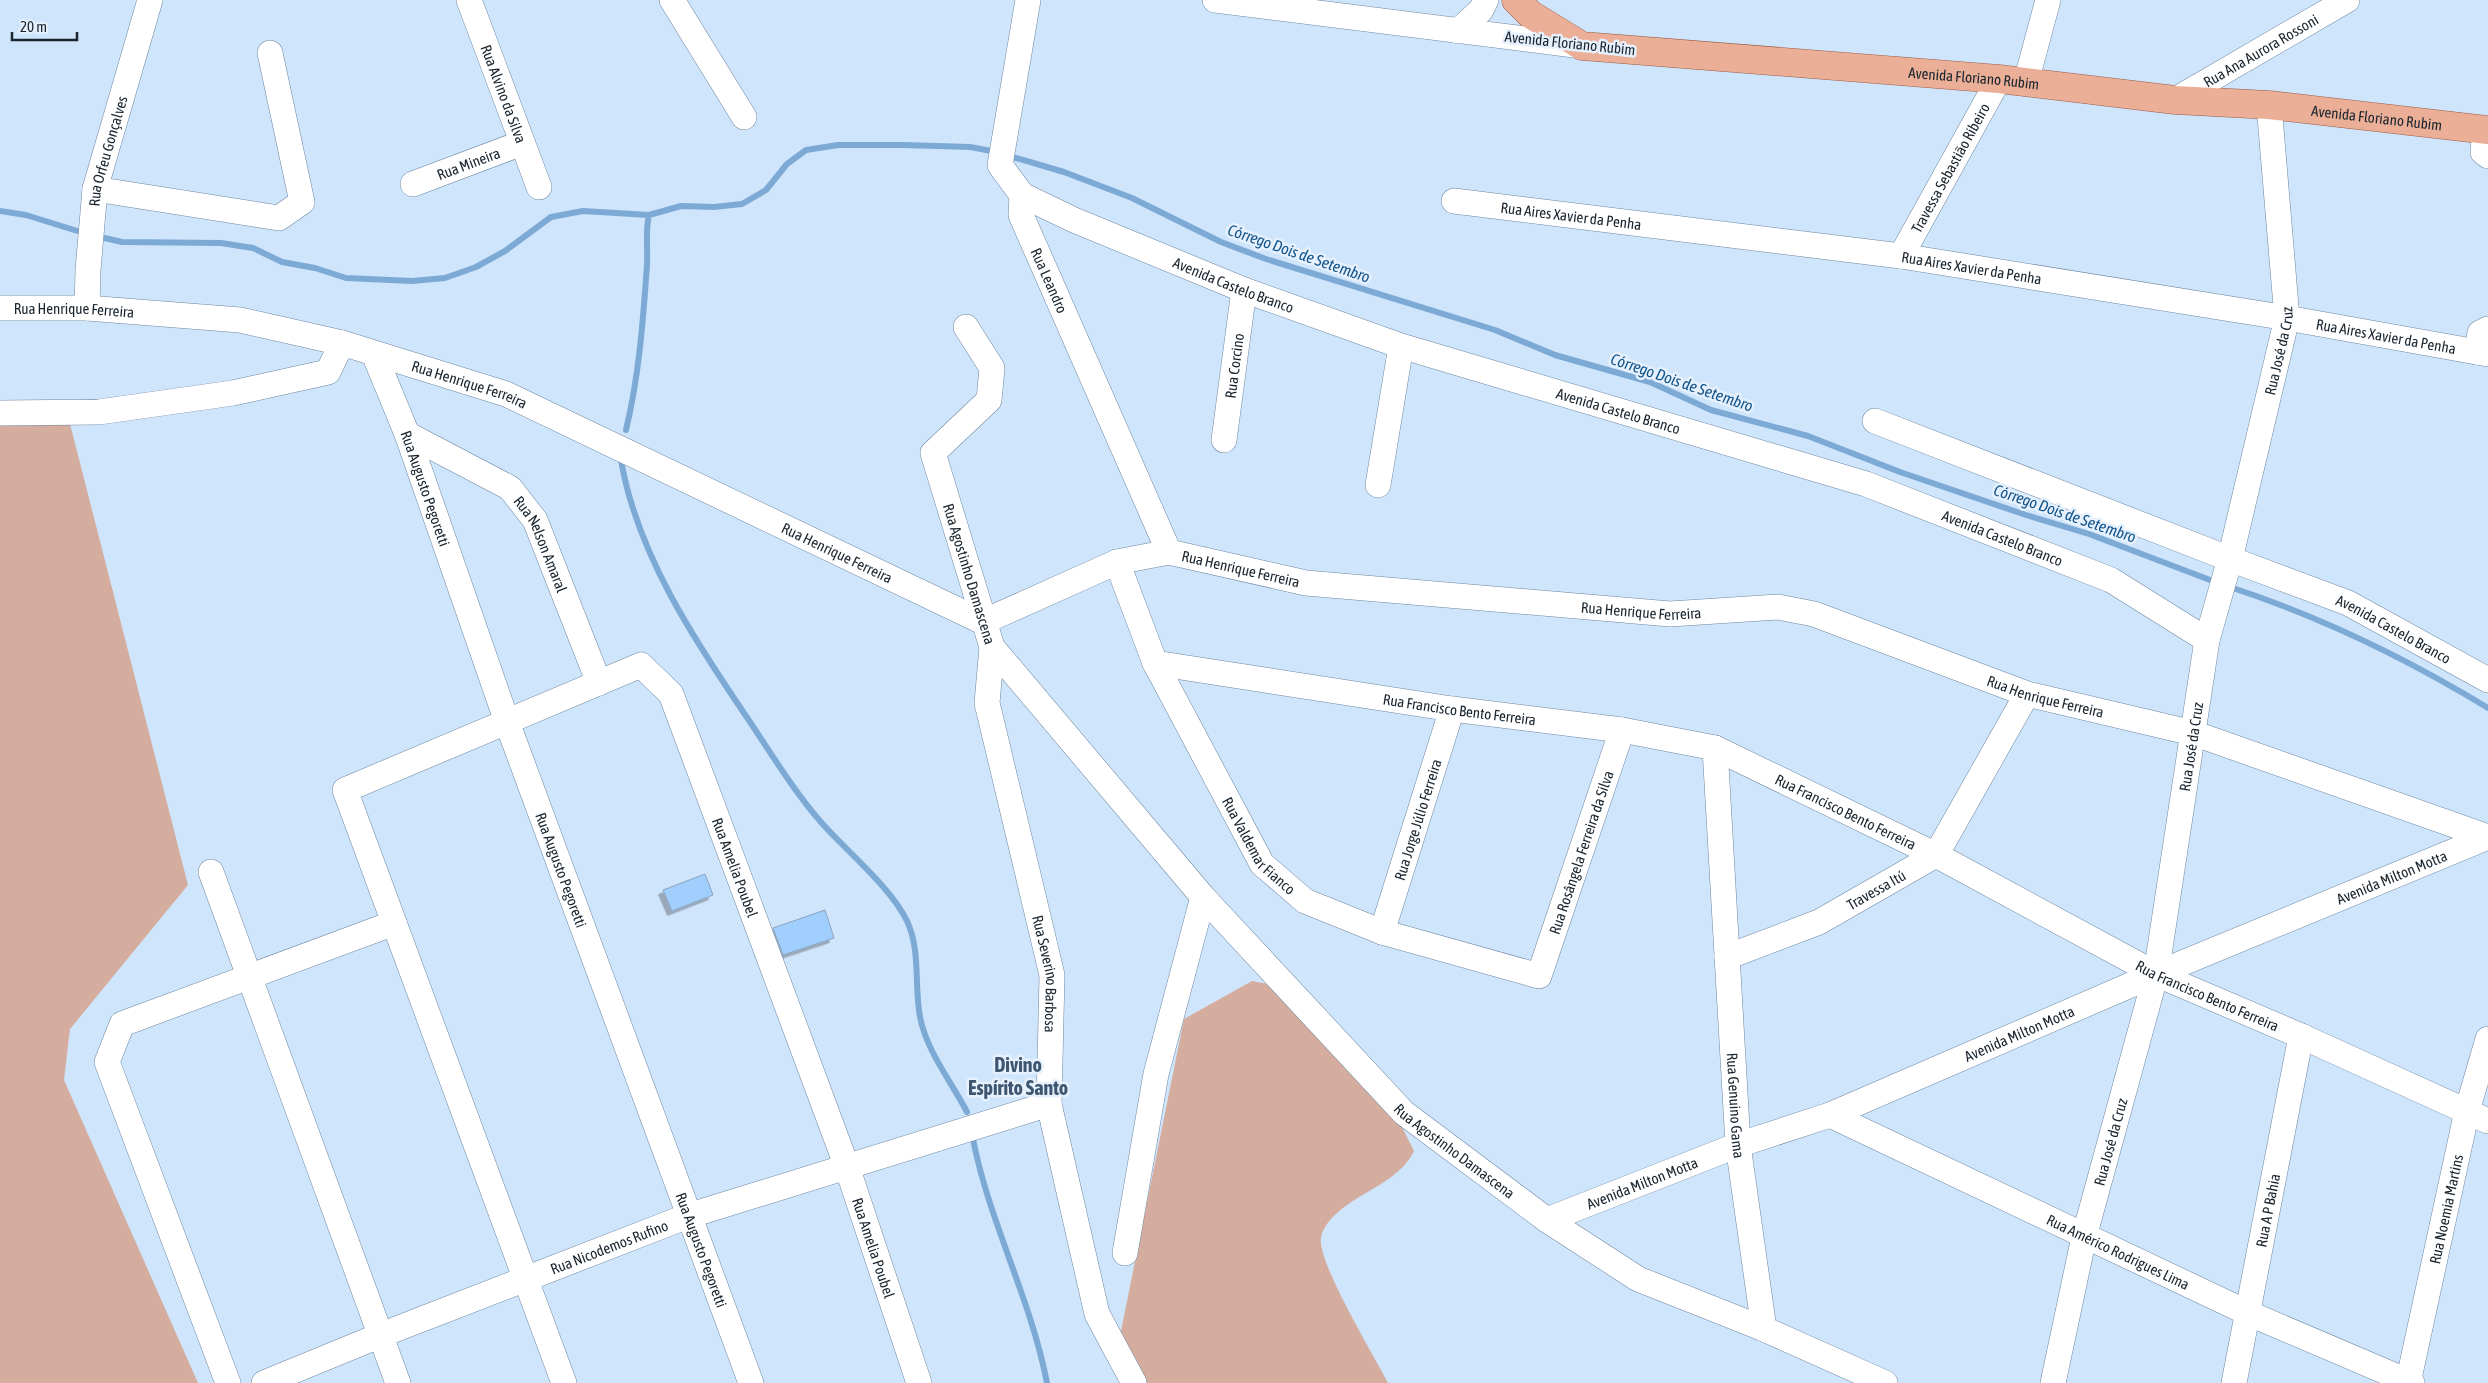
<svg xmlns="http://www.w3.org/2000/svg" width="2488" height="1383" viewBox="0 0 2488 1383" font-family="'Asap Condensed',sans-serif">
	<defs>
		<filter id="shadow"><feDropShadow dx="-4.5" dy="4.5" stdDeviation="0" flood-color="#0004"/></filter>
	</defs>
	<rect width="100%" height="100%" fill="#cfe5fc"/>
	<path fill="#d5ad9f" d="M68,416L188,885L70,1029L64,1080L198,1383H0V420Z
		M1252,981L1268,984L1400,1123L1414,1151C1403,1174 1377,1186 1356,1199C1342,1208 1324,1221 1321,1238C1317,1262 1375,1357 1388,1383H1142L1121,1346V1331L1184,1019Z"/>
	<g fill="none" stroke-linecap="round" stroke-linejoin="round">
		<path stroke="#7da9d5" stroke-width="6" d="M1006,155L1064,172L1132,198L1221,242L1266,259L1495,330L1555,355L1650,382L1711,410L1808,436L1900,472L2026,515L2089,534L2218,583
			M0,211L26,215L87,234
			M96,236L122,242L221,243L253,248L282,262L315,268L346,278L412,281L445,278L476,267L505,251L551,217L583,211L649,215L681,206L714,207L742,204L766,190L787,164L806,150L838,145H904L970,147L997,152
			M626,430C639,376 643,321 647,265C648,249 645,231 649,215
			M621,460C637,554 695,641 748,719C771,753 793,790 820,821C845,850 891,887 907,921C921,951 914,985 920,1017C927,1052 951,1081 967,1112
			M2227,586C2319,616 2406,658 2488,708
			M973,1139C989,1222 1031,1299 1047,1383"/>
	</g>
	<path fill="#a1cffd" stroke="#88a2be" filter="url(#shadow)" d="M705,874L713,895L672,911L663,890Z
		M825,910L834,938L783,955L773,928Z"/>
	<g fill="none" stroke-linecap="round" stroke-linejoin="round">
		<g stroke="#6d87a1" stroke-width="26">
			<g id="minor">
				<path id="s1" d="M469,0L539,187"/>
				<path d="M672,0L744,117"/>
				<path id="s2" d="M1028,0L1000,165L1022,195L1021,215L1169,552"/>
				<path d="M1215,0L1582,46"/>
				<path d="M1458,31L1481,10L1486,0"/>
				<path d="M2026,82L2048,0"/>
				<path id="s3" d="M2175,100L2347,0"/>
				<path d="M2485,129L2483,152L2488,156"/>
				<path id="s4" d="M413,184L522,143"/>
				<path d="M95,189L279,218L302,202L270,53"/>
				<path id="s5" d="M1022,195L1074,220L1244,290L1401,346L1866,484L2111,580L2207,640"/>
				<path id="s6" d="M1454,201L1901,256L2287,318L2488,354"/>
				<path id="s7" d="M1901,256L1999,79"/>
				<path id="s8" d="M0,308H87L240,320L342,343L506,394L983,622L1117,562L1169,552L1306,583L1670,614L1778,607L1814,614L2027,694L2193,733L2488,837"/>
				<path id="s9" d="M87,308L88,270L95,189L150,0"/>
				<path id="s10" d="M966,327L992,368L989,400L933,453L992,647L1203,897L1404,1113L1547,1220L1638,1279L1764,1329"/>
				<path d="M2477,352L2480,333L2488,329"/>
				<path id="s11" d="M374,354L407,434L507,722L751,1383"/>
				<path d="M0,413L99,412L233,393L328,372L342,343"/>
				<path id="s12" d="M1875,421L2230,559L2348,603L2488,680"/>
				<path id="s13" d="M407,434L510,488L535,520L599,683"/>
				<path id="s14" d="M1224,440L1244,290"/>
				<path d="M1378,485L1401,346"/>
				<path id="s15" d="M1117,562L1155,663L1262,864L1305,901L1382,932L1539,976L1622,730"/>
				<path id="s16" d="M992,647L987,703L1052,975L1049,1104L1097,1314L1134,1383"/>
				<path id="s17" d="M1155,663L1452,709L1622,730L1715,748L1936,855L2156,974L2301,1036L2488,1121"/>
				<path id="s18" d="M1715,748L1738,1145L1764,1329L1885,1383"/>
				<path d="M211,872L398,1383"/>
				<path id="s19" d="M1382,932L1452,709"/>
				<path id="s20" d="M1727,957L1819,922L1936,855L2027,694"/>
				<path id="s21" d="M1830,1115L2248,1313L2412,1383"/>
				<path id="s22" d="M1547,1220L1738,1145L1830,1115L2156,974L2488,837"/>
				<path d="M1125,1253L1156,1074L1203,897"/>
				<path d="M228,1383L107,1062L122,1024L394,923"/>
				<path id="s23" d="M264,1383L381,1335L688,1216L1049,1104"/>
				<path id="s24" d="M564,1383L345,790L641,665L671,694L847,1167L919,1383"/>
				<path id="s25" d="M2053,1383L2084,1237L2156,974L2207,640L2230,559L2287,318L2269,105"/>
				<path id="s26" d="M2234,1383L2301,1036"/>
				<path id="s27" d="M2408,1383L2467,1111L2488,1039"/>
			</g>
		</g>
		<g stroke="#995c46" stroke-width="29">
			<g id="major">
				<path id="s28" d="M1516,0L1530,14L1582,46L1999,79L2175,100L2269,105L2488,130"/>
			</g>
		</g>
		<use href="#minor" stroke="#fff" stroke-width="25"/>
		<use href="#major" stroke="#ebaf98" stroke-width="28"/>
	</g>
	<g text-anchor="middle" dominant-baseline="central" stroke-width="5" stroke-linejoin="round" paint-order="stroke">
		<g font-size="15" fill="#1a252f" stroke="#e6f1fd">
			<text transform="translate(1570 43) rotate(6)">Avenida Floriano Rubim</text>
			<text stroke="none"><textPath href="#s3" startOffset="99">Rua Ana Aurora Rossoni</textPath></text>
			<text stroke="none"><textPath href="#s28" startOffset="474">Avenida Floriano Rubim</textPath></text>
			<text stroke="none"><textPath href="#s1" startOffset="100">Rua Alvino da Silva</textPath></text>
			<text stroke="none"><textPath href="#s28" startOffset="879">Avenida Floriano Rubim</textPath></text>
			<text stroke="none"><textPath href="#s9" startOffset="159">Rua Orfeu Gonçalves</textPath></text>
			<text stroke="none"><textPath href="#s4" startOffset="59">Rua Mineira</textPath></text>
			<text stroke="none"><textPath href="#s7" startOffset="101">Travessa Sebastião Ribeiro</textPath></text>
			<text stroke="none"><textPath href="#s6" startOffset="118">Rua Aires Xavier da Penha</textPath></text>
			<text stroke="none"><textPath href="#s6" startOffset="522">Rua Aires Xavier da Penha</textPath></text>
			<text stroke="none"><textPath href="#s2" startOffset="296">Rua Leandro</textPath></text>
			<text stroke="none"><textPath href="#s5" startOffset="230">Avenida Castelo Branco</textPath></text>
			<text stroke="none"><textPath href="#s8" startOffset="74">Rua Henrique Ferreira</textPath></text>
			<text stroke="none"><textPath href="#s6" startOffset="942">Rua Aires Xavier da Penha</textPath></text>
			<text stroke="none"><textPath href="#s25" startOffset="1058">Rua José da Cruz</textPath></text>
			<text stroke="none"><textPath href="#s14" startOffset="75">Rua Corcino</textPath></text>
			<text stroke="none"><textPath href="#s8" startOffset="479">Rua Henrique Ferreira</textPath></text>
			<text stroke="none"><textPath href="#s5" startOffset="635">Avenida Castelo Branco</textPath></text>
			<text stroke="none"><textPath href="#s11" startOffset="144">Rua Augusto Pegoretti</textPath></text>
			<text stroke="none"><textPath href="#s5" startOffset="1040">Avenida Castelo Branco</textPath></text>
			<text stroke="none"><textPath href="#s13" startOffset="181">Rua Nelson Amaral</textPath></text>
			<text stroke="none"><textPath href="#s8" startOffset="884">Rua Henrique Ferreira</textPath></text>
			<text stroke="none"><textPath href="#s8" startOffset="1319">Rua Henrique Ferreira</textPath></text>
			<text stroke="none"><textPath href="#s10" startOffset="284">Rua Agostinho Damascena</textPath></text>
			<text stroke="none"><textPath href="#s8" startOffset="1722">Rua Henrique Ferreira</textPath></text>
			<text stroke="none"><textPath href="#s12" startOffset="559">Avenida Castelo Branco</textPath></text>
			<text stroke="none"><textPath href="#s8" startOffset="2142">Rua Henrique Ferreira</textPath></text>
			<text stroke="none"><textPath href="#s17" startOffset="308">Rua Francisco Bento Ferreira</textPath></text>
			<text stroke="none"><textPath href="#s25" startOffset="652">Rua José da Cruz</textPath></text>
			<text stroke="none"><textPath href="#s17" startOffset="712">Rua Francisco Bento Ferreira</textPath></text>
			<text stroke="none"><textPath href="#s19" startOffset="118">Rua Jorge Júlio Ferreira</textPath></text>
			<text stroke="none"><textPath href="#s15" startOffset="319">Rua Valdemar Fianco</textPath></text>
			<text stroke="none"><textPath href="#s15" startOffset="769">Rua Rosângela Ferreira da Silva</textPath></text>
			<text stroke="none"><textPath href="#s24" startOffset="1180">Rua Amelia Poubel</textPath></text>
			<text stroke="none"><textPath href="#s11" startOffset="549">Rua Augusto Pegoretti</textPath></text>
			<text stroke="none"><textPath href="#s22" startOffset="912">Avenida Milton Motta</textPath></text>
			<text stroke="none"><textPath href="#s20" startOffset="164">Travessa Itú</textPath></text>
			<text stroke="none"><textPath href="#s16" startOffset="334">Rua Severino Barbosa</textPath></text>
			<text stroke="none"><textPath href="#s17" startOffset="1118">Rua Francisco Bento Ferreira</textPath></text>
			<text stroke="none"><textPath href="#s22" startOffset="508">Avenida Milton Motta</textPath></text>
			<text stroke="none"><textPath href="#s18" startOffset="358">Rua Genuino Gama</textPath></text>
			<text stroke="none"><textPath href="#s25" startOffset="248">Rua José da Cruz</textPath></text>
			<text stroke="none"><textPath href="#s10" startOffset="1046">Rua Agostinho Damascena</textPath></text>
			<text stroke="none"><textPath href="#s22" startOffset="102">Avenida Milton Motta</textPath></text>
			<text stroke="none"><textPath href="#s26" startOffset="176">Rua A P Bahia</textPath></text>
			<text stroke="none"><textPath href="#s27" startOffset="178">Rua Noemia Martins</textPath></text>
			<text stroke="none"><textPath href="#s23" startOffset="371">Rua Nicodemos Rufino</textPath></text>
			<text stroke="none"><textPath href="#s24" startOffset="1585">Rua Amelia Poubel</textPath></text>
			<text stroke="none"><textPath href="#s11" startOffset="954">Rua Augusto Pegoretti</textPath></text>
			<text stroke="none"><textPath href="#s21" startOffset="319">Rua Américo Rodrigues Lima</textPath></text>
		</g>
		<g font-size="16" font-style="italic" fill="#12548b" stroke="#e6f1fd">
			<text transform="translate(1299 253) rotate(19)">Córrego Dois de Setembro</text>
			<text transform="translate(1682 382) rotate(19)">Córrego Dois de Setembro</text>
			<text transform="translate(2065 513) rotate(19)">Córrego Dois de Setembro</text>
		</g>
		<g font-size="20" font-weight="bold" fill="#3e566f" stroke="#e6f1fd">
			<text x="1018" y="1064">Divino<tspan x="1018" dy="23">Espírito Santo</tspan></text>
		</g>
	</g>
	<path d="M12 32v8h65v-8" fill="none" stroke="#1a252f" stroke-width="2.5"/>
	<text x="20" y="32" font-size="15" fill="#1a252f" stroke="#e6f1fd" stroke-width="4" paint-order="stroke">20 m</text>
</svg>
